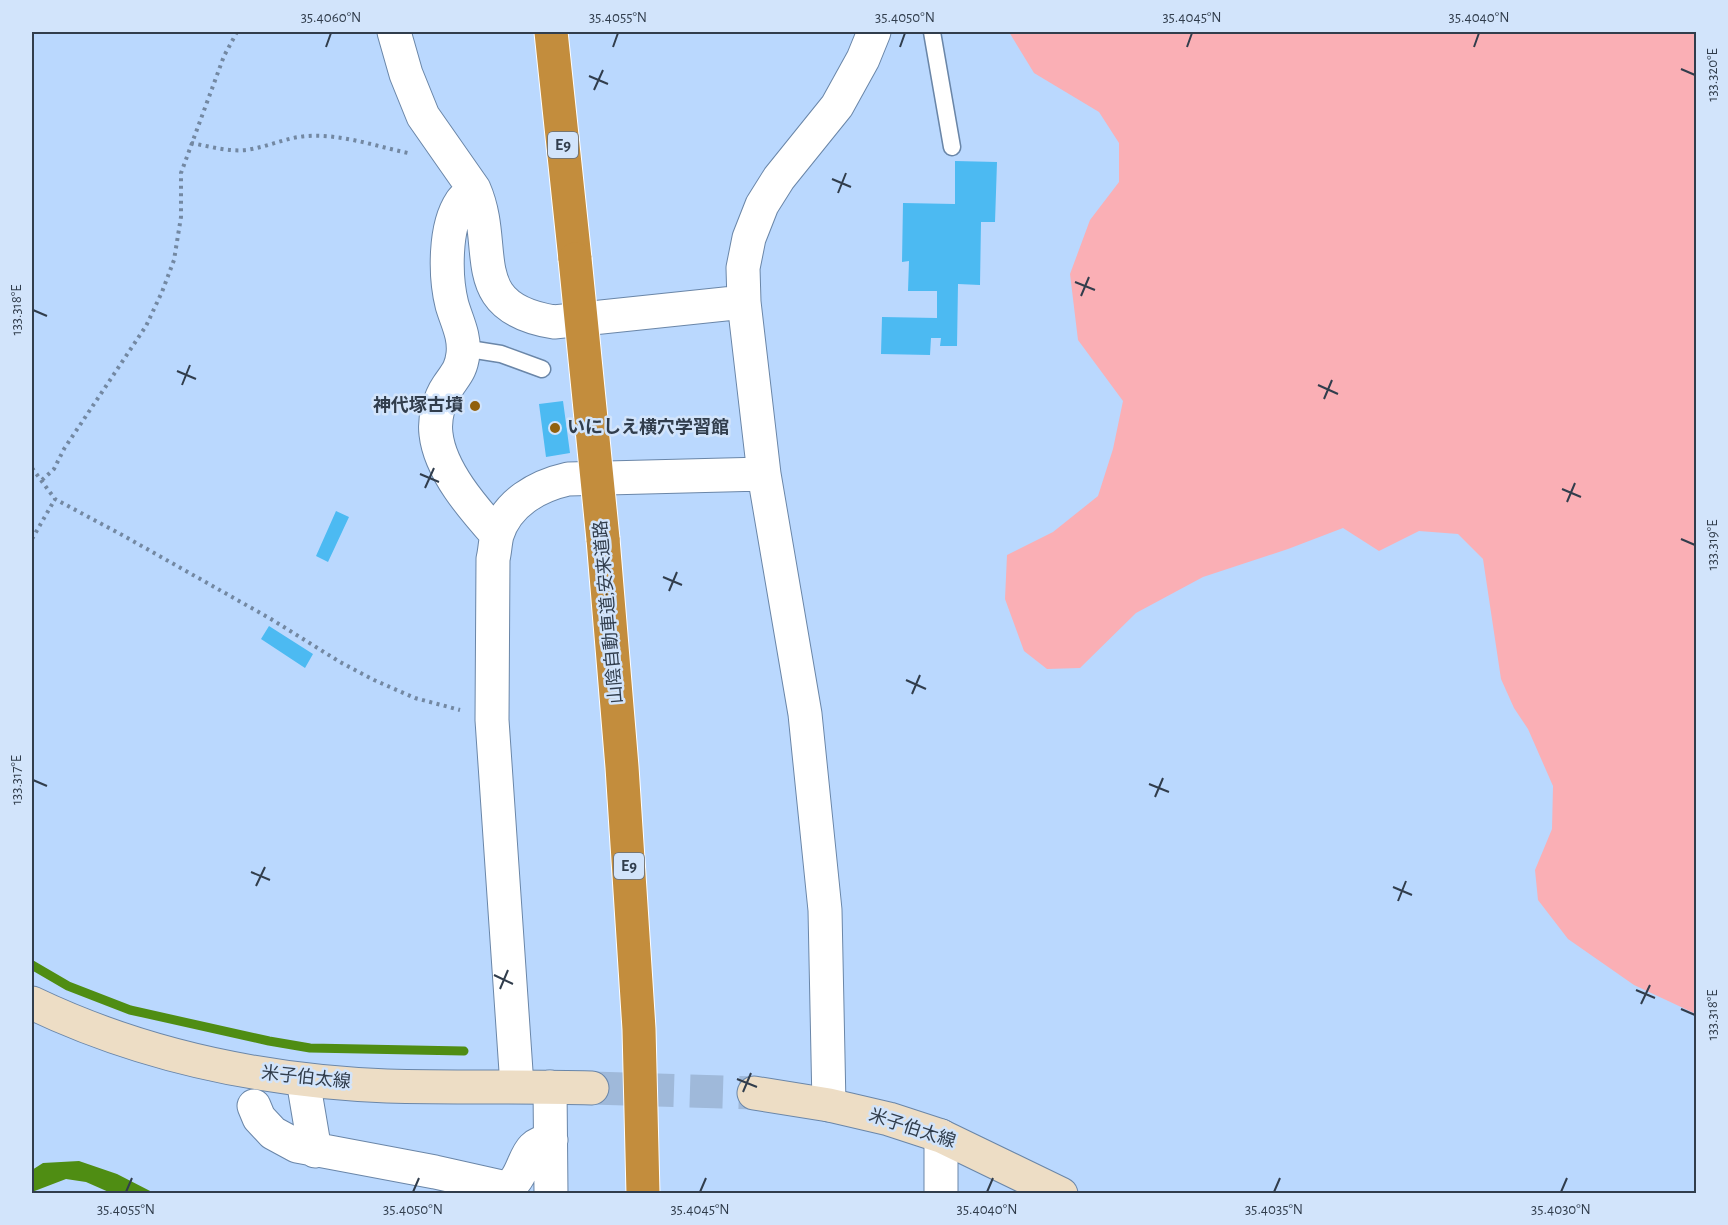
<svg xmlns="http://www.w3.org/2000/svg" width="1728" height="1225" viewBox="0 0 1728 1225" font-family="'Alegreya Sans','Noto Sans JP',sans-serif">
	<rect width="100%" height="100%" fill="#bad8fe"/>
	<path fill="#faafb5" d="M1009,32H1696V1014L1634,985L1568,939L1538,900L1535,870L1552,829L1553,786L1528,729L1514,708L1501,679L1483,559L1458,534L1419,531L1379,551L1343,528L1288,549L1203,577L1136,613L1080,668L1047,669L1024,651L1005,599L1007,555L1053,532L1098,496L1113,449L1123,401L1078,340L1070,274L1090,220L1119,182V143L1099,112L1034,73Z"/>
	<path fill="#4f8d13" d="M79,1161L117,1174L154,1193H111L86,1182L66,1179L32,1192V1170L43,1163Z"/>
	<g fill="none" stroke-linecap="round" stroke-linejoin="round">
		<path stroke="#4f8d13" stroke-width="9" d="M32,965L68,986L130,1010L269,1041L310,1048L464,1051"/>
	</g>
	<path fill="#4cbaf2" d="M955,161L997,162L995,222H981L980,285L958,284L957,346H940L941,338H931L930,355L881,354L882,317L937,318V291H908L909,261L902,262L903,203L955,204Z
		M563,401L570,453L546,457L539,404Z
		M336,511L349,517L328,562L316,556Z
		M269,626L313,654L305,668L261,639Z"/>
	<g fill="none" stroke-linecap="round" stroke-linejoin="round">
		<path stroke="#9fb9da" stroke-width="33" stroke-dasharray="33 16" stroke-linecap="butt" d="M592,1088L754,1093"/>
		<g stroke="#6a86a8" stroke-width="19">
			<path id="lane" d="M932,32L952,147
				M463,348L501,354L542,369"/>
		</g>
		<g stroke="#6a86a8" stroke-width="35">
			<path id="street" d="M394,32L406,74L423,116L474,189C500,248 462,307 554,322L744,302
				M474,189C470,193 464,197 461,202C444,227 445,277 452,305C457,322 465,336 463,354C461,370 456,374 448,386C439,399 434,419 436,434C440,471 474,509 497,535
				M303,1080L315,1151
				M517,1086L492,720L493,559C495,551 495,543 497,535C507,503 537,486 568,479L764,474
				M550,1087L551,1194
				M829,1105L825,910L805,714L764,474L744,302L743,268L749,238L762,205L779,178L837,106L863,59L874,32
				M254,1106L259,1118L273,1133L297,1146L435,1172L502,1187C521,1187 522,1159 533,1148C538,1143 544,1142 551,1140
				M941,1136V1194"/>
		</g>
		<g stroke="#6a86a8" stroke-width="35">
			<path id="secondary" d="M32,1003C143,1056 263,1081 387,1086C455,1088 524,1086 592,1088
				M754,1093L829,1105L889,1119L941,1136L1061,1194"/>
		</g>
		<g stroke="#fff" stroke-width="35">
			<path id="highway" d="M551,32L575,259
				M603,539L622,767L639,1029L643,1194"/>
		</g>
		<path stroke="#7388a2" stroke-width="4" stroke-dasharray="3 4.5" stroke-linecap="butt" d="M191,143C209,146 228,152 246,150C268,147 287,137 308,136C342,134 375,146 408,153
			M32,468L55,499L124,536L271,619L340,662L374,680L415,698L460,710
			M42,480L54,469L64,449L146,326L162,292L174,260L181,217V173L224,56L237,32
			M32,539L55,499"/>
		<use href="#lane" stroke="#fff" stroke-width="16"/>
		<use href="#street" stroke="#fff" stroke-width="33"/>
		<use href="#secondary" stroke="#edddc5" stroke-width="33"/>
		<use href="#highway" stroke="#c38d3d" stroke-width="33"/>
		<g stroke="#fff" stroke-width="35" stroke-linecap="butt">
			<path id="highway-bridge" d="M575,259L603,539"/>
		</g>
		<use href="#highway-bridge" stroke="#c38d3d" stroke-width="33"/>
	</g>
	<path fill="none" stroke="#313d4c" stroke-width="2" d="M326,47L331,33M613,47L618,33M900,47L905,33M1187,47L1192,33M1474,47L1479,33M1681,69L1695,75M589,76L608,84M594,90L603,70M832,179L851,187M838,193L846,173M1075,282L1095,290M1081,296L1089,277M33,310L47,316M177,371L196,379M182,385L190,365M1318,385L1338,394M1324,399L1332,380M420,474L439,482M425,488L434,468M1562,489L1581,497M1567,502L1575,483M1681,539L1695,545M663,577L682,585M669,591L677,572M906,680L926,689M912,694L920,675M33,780L47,786M1149,784L1169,792M1155,797L1163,778M251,872L270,880M256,886L265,867M1393,887L1412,895M1398,901L1406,881M494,975L513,984M500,989L508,970M1636,990L1655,998M1641,1004L1650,985M1681,1009L1695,1015M737,1079L757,1087M743,1092L751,1073M126,1192L132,1178M413,1192L419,1178M700,1192L706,1178M987,1192L993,1178M1274,1192L1280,1178M1561,1192L1567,1178"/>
	<g fill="#91610e" stroke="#d2e4fb" stroke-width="2">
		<circle cx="475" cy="406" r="6"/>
		<circle cx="555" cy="428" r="6"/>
	</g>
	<g text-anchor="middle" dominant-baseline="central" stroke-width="5" stroke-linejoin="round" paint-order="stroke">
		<g fill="#d2e4fb" stroke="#616f80" stroke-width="1.5">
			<rect x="548" y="132" width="30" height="26" rx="4.5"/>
			<rect x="614" y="853" width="30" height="26" rx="4.5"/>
		</g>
		<g font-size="16" font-weight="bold" fill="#313d4c">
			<text x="563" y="145">E9</text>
			<text x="629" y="866">E9</text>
		</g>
		<g font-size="18" font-weight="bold" fill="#313d4c" stroke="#d2e4fb" text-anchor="end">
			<text x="463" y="406">神代塚古墳</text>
			<text x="567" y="428" text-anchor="start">いにしえ横穴学習館</text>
		</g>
		<g font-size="18" fill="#313d4c" stroke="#d2e4fb">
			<text transform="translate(609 612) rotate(-95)">山陰自動車道;安来道路</text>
			<text transform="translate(306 1078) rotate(6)">米子伯太線</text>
			<text transform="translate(912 1129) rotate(18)">米子伯太線</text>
		</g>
	</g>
	<rect width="1728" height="1225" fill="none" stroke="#d2e4fb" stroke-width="66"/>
	<rect x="33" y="33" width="1662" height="1159" fill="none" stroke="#313d4c" stroke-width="2"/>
	<g font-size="15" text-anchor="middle" fill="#313d4c">
		<text x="331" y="22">35.4060°N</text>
		<text x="618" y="22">35.4055°N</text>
		<text x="905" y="22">35.4050°N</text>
		<text x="1192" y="22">35.4045°N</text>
		<text x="1479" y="22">35.4040°N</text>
		<text transform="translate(1712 75) rotate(-90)" y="5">133.320°E</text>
		<text transform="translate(16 310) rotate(-90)" y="5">133.318°E</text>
		<text transform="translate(1712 545) rotate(-90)" y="5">133.319°E</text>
		<text transform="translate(16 780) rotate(-90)" y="5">133.317°E</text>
		<text transform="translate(1712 1015) rotate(-90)" y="5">133.318°E</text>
		<text x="126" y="1214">35.4055°N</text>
		<text x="413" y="1214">35.4050°N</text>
		<text x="700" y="1214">35.4045°N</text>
		<text x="987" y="1214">35.4040°N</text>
		<text x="1274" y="1214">35.4035°N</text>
		<text x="1561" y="1214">35.4030°N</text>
	</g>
</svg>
